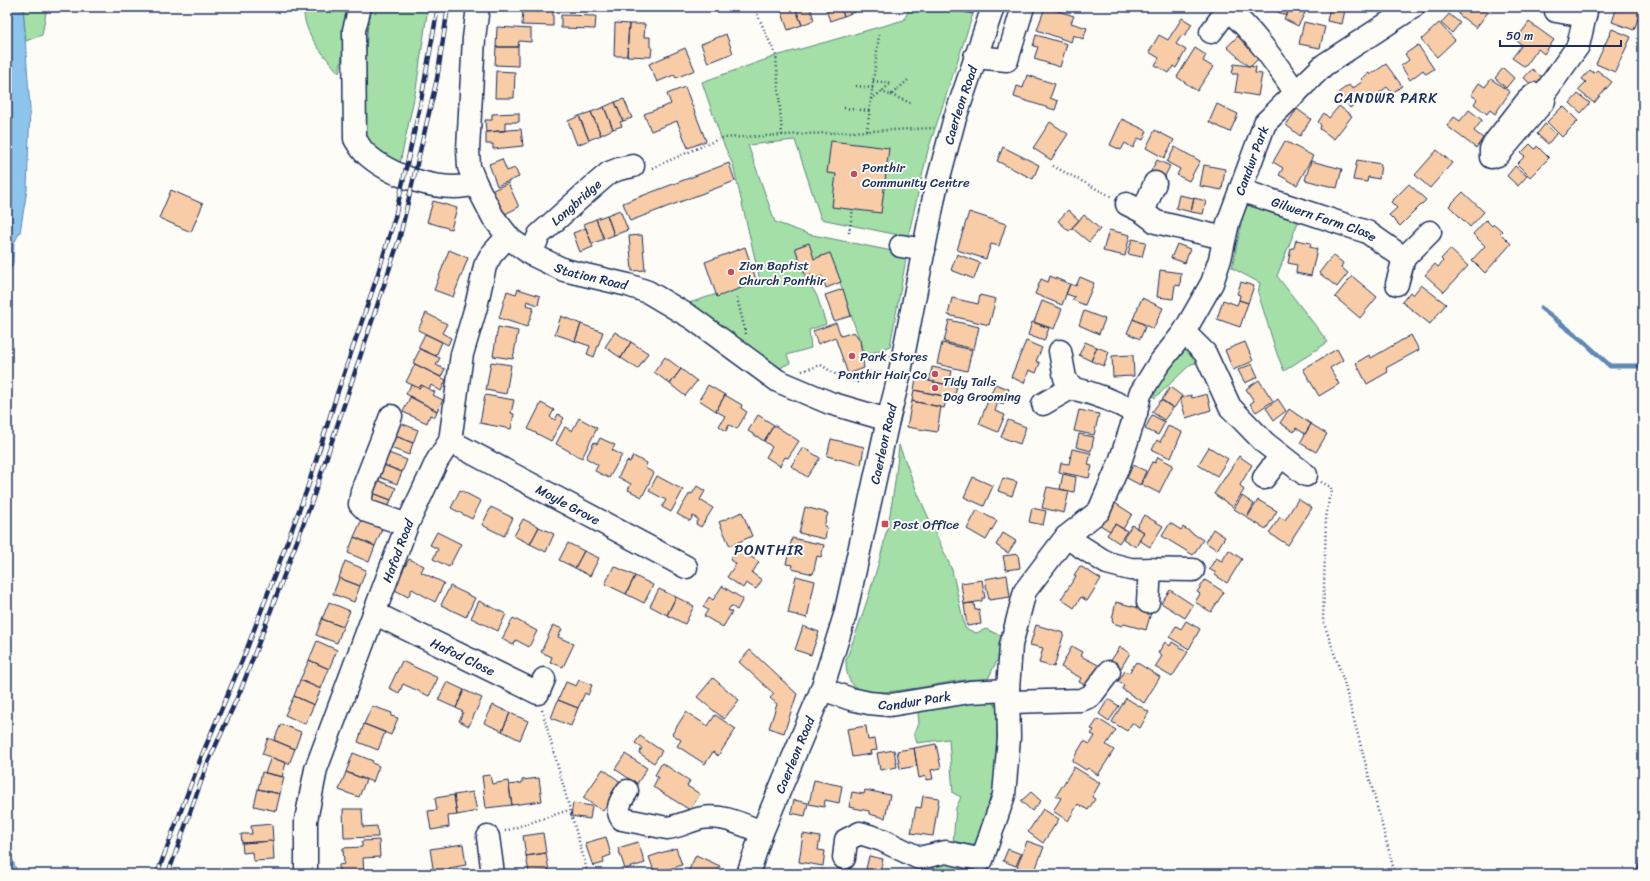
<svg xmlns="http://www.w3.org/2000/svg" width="1650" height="881" viewBox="0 0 1650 881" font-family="Sriracha,sans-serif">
	<rect width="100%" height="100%" fill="#fdfcf7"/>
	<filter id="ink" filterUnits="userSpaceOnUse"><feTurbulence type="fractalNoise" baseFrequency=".025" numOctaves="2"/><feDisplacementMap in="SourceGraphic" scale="8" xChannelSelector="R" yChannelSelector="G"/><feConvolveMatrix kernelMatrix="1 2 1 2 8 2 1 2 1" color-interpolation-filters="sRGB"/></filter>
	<g filter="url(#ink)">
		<path fill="#a3dfa6" stroke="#5f8782" d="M23,7H47L42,35L26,41Z
			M304,7H351L339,73C323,54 302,33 304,7Z
			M371,7H428L416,89L399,168L365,142L362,113L368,22Z
			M910,7H954L953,9L973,14L928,150L908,237L821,219L795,140L748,145L775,222L808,234L907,254L890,346L865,356L830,253L814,259L809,243L795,248L806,277L817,296L826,324L809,330L811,348L787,355L790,363L780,368L689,303L760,280L733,165L721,138L702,82L776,56L904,20Z
			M1248,202L1300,217L1277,276L1328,342L1284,371L1277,354L1258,293L1260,283L1232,268L1245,205Z
			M1186,346L1200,362L1191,364L1155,398L1149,392Z
			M899,445L918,494L952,570L965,628L976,633L986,629L1001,636L1003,648L988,679C978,679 968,679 957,681C936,684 878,698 859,689C847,683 846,671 846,660C856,633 866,606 874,578C888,535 895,490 899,445Z
			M991,702L995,704L997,709C997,749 997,790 983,828C981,832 980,839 977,842C971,847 960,843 953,842L956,808L961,797L953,793L949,739L917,743L914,733L919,724L918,712L962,703Z
			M934,862L960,863L965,868L966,874H932L931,867Z"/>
		<path fill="#8dc4eb" stroke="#5f88b3" d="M7,7H23L30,109L27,190L20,232L14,243L13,263L7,277Z
			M7,846L8,848L18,874H7Z"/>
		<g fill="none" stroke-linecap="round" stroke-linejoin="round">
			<path stroke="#5f88b3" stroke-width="5" d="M1541,308L1582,340L1610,366H1639L1643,367
				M1636,874L1643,861"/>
		</g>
		<path fill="#f7cca6" stroke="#1b2f5e" d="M780,7H795L802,25L788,30Z
			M795,7H810L814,20L802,25Z
			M825,7H840L844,16L830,21Z
			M840,7H855L857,11L844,16Z
			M954,7H974L973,14L953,10Z
			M1045,7L1074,16L1071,23L1087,28L1083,39L1073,35L1071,42L1037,30Z
			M1269,7H1291L1286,16Z
			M1291,7H1294L1305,13L1298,26L1284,19Z
			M1330,7L1345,10L1342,24L1327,21Z
			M1463,7H1492L1476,28L1458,14Z
			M1617,7H1642L1634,30L1612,22Z
			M523,8L553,9V26L522,25Z
			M1449,14L1460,23L1452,33L1441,23Z
			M561,15L596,16L595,29L561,28Z
			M1182,18L1192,24L1185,36L1182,35L1176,44L1186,50L1176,68L1173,66L1169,73L1155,65L1159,58L1149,52L1159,35L1168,40Z
			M1304,22L1325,27L1320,48L1299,44Z
			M1529,22L1554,40L1544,54L1538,49L1525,67L1512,58L1522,45L1516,40Z
			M615,23L629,24L627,56H614Z
			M1439,23L1455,40L1437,57L1421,40Z
			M629,24H645L644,37H650V47H652L651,57L627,56Z
			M497,27L531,29V42L519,41L518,47H496Z
			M1612,29L1631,37L1615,72L1596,64Z
			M726,34L733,53L708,63L701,44Z
			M1036,35L1067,44L1060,67L1034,59L1038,47L1033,46Z
			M1238,36L1260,57L1250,67L1248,66L1227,47Z
			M1418,45L1434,69L1426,74L1423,70L1410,80L1401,66L1409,60L1405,54Z
			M496,47H518V66L495,65Z
			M685,48L695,70L676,78L674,75L657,82L649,64Z
			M1195,48L1206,55L1203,61L1213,67L1197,91L1177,77Z
			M1234,64L1256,67L1255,73L1262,74L1258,96L1235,92L1238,74H1232Z
			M1386,64L1402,86L1392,93L1387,87L1379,93L1381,96L1372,102L1370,99L1366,102L1363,98L1350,108L1339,92L1349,85L1352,89L1363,81L1361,79L1369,73L1370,75Z
			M1503,68L1514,78L1506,88L1495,78Z
			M1532,69L1543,78L1535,88L1524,78Z
			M1590,70L1594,73L1597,70L1612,82L1594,103L1578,90L1586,82L1582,79Z
			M496,71L515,72L514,98H495Z
			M1027,75L1055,84L1050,98L1058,101L1055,110L1014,97L1017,86L1023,88Z
			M1491,79L1510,92L1495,114L1490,110L1487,114L1474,104L1477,99L1471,95L1479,83L1485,87Z
			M685,87L706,141L688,148L677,121L651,131L644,114L671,104L667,94Z
			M1578,94L1590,103L1581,113L1570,103Z
			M624,99L632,118L623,121L615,102Z
			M615,102L623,121L620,122L622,126L613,129L604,107Z
			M1217,104L1238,114L1230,132L1209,122Z
			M1339,106L1352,116L1334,139L1320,129L1321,125L1318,122L1324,113L1329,118Z
			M1563,106L1578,121L1562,137L1547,122Z
			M604,107L613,129L601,135L591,112Z
			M1297,109L1311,119L1300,136L1286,125Z
			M1469,110L1482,120L1474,131L1483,138L1476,148L1447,126L1454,117L1460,121Z
			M591,112L601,135L589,140L579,116Z
			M519,113V122H505V131L486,132L485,120H492V114Z
			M579,116L589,140L577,145L568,121Z
			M1122,119L1147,131L1143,140L1138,138L1133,148L1125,143L1121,150L1110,145Z
			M1050,122L1068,134L1051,160L1033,148Z
			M1545,124L1556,134L1548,144L1537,134Z
			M521,129L523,146L493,149V144H486V132Z
			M1155,130L1174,140L1164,158L1146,148Z
			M831,141L889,148L881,213L832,207L836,174L827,173Z
			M1285,141L1313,156L1297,185L1279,175L1283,168L1273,162Z
			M1530,144L1535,149L1537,146L1549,158L1530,177L1517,164L1525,156L1521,153Z
			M1003,147L1039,165L1033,179L997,161Z
			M1175,147L1200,161L1189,181L1177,175L1180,169L1167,162Z
			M1437,150L1452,163L1430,188L1415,175Z
			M502,159L507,171L515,168L519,177L497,186L489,164Z
			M1157,160L1170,166L1163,180L1150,173Z
			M1357,160L1381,164L1379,179L1368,177L1367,182L1353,180Z
			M1311,161L1342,169L1337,188L1305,180Z
			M729,163L735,181L630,221L623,203Z
			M1204,165L1225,169L1222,190L1200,186Z
			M1515,166L1527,176L1518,186L1507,176Z
			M508,183L519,207L503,215L491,191Z
			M1409,184L1426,200L1400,226L1389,215L1397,208L1391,202Z
			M171,190L203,204L191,232L159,218Z
			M1463,192L1484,212L1470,227L1449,206Z
			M1179,195L1194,198L1191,212L1176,208Z
			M1194,198L1206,201L1203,214L1191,212Z
			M433,201L457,208L451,229L427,222Z
			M620,210L628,230L614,235L607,215Z
			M1068,210L1079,220L1069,231L1058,221Z
			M969,212L1006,224L999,246L991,244L986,259L957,250Z
			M607,215L614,235L604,239L596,219Z
			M1084,215L1100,229L1089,242L1072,228Z
			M596,219L604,239L592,244L584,224Z
			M1486,220L1492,226L1494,224L1502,231L1500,233L1511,244L1485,273L1472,260L1485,246L1473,234Z
			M586,228L593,247L580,252L573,233Z
			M1109,230L1130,235L1125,256L1103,251Z
			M642,235L645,270L632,271L629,236Z
			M1132,239L1146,242L1142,257L1128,254Z
			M1296,240L1311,243L1310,247L1317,249L1311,276L1296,273L1297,265L1288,263L1291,248H1294Z
			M809,243L814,259L830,253L841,282L826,288L822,276L813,279L811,275L806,277L795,248Z
			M1177,244L1190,249L1185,263L1171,258Z
			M745,247L757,282L717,297L705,262Z
			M1450,249L1468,266L1444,292L1425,275L1435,264L1438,267L1443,261L1441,259Z
			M449,250L468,258L453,297L434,290Z
			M957,254L980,263L974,279L951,270Z
			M1333,255L1343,263L1341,267L1348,273L1337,287L1319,273Z
			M1160,270L1181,273L1180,286L1175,285L1173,299L1157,297Z
			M1050,276L1070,284L1062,305L1035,294L1041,279L1048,282Z
			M1352,276L1377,297L1360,318L1335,297Z
			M1080,277L1094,283L1085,305L1072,300L1075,297L1066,294L1070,284L1076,286Z
			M1241,282L1254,286L1248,303L1239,300L1240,295L1237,294Z
			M1421,285L1446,304L1430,324L1402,302L1410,292L1413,295Z
			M518,289L540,296L538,305L527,301L526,305L534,307L527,327L499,318L507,291L516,294Z
			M843,289L851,316L834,321L825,295Z
			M980,295L996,299L989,325L948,315L952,298L978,304Z
			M1142,298L1163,308L1153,329L1133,319Z
			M1223,300L1237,305L1239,300L1248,303L1240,327L1217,319Z
			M1042,301L1062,309L1054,329L1034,322Z
			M1084,311L1105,319L1099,334L1079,325Z
			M426,313L447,324L442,333L451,338L448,345L418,330Z
			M561,316L581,324L575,341L555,334Z
			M1133,319L1146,325L1140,339L1127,333Z
			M949,320L979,327L974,349L944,342Z
			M1032,322L1049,328L1044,341L1028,335Z
			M836,323L841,336L854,332L860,340L864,368L848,374L835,337L818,344L813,331Z
			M581,324L603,332L594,357L587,354L590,346L575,341Z
			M498,327L518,331L513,359L493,356Z
			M615,332L631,342L621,358L605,347Z
			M425,334L442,342L436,356L418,348Z
			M1411,335L1419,350L1386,368L1388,372L1367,384L1356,363L1369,355L1371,358Z
			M1026,341L1042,348L1036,361L1040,363L1036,373L1029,370L1024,383L1011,377Z
			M631,342L648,353L638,369L621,358Z
			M1085,342L1097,347L1091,361L1079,355Z
			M1245,342L1253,361L1233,370L1225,350Z
			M942,343L972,350L967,371L937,364Z
			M1097,347L1109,352L1104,366L1091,361Z
			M420,349L440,358L436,365L445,369L441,377L413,363Z
			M1337,349L1343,360L1330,368L1339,384L1319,396L1303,369Z
			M1133,355L1134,376L1113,377L1112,356Z
			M665,357L681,369L670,384L654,372Z
			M491,362L511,365L506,394L486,390Z
			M415,364L446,380L441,391L431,385L429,389L421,385L419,388L406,382Z
			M1252,364L1258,377L1245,383L1238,370Z
			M932,367L952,371L949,385L929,381Z
			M681,369L697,381L685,396L670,384Z
			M916,378L957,387L954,398L914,390Z
			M1259,380L1273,401L1256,412L1250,404L1254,401L1246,389Z
			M995,384L1009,389L1003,404L989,398Z
			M411,385L419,388L421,385L435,392L433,395L443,400L437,411L406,394Z
			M708,385L725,395L716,411L699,400Z
			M1170,387L1182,396L1174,408L1162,400Z
			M914,390L947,397L944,408L912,401Z
			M1207,394L1211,410L1186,418L1180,398L1191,395L1192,398Z
			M485,395L514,400L511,413L514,414L511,429L480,423Z
			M725,395L742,405L741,408L747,412L737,429L729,425L726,431L719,426L725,416L716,411Z
			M410,397L437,411L435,417L430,415L427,423L403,412Z
			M989,398L998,402L995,411L1005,415L998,432L979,424Z
			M1278,399L1286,411L1274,420L1266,408Z
			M1161,400L1173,408L1164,420L1152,412Z
			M912,401L941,407L937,432L907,427Z
			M541,403L554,410L550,417L555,420L558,414L564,418L551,441L528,429Z
			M1289,409L1311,424L1305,434L1296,428L1294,432L1280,423Z
			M1079,410L1099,414L1094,435L1074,431Z
			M758,415L774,425L764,441L748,431Z
			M1152,415L1165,422L1158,435L1145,429Z
			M579,418L597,428L582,458L556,444L565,427L572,431Z
			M1008,420L1026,427L1020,444L1001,437Z
			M398,422L418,430L413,443L393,435Z
			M1311,424L1327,434L1316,452L1300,443Z
			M774,425L799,441L788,458L785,457L780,466L766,457L772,447L764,441Z
			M1168,426L1182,432L1171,458L1152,450L1157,440L1160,442Z
			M1079,434L1094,437L1091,451L1076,447Z
			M393,435L413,443L409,455L388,447Z
			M600,438L615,445L612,450L622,455L609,478L595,471L598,465L586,458L594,442L597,444Z
			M831,439L864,447L861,465L827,456Z
			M803,447L820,458L807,477L791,466Z
			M1209,447L1228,459L1217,476L1198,465Z
			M1072,449L1091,453L1088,465L1092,466L1089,478L1059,472L1061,463L1069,464Z
			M386,452L407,460L402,472L381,464Z
			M633,456L647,463L645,468L654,473L642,497L628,490L631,484L618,477L627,461L630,462Z
			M1239,456L1252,465L1240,485L1244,490L1233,507L1214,494Z
			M1158,457L1173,465L1159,493L1141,484L1152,462L1155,463Z
			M381,464L402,472L397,484L377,476Z
			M1133,465L1146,471L1140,485L1127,478Z
			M1063,474L1076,477L1074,492L1060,489Z
			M657,476L683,490L671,512L662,507L666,500L649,491Z
			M973,477L993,486L984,506L964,497Z
			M1003,478L1017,482L1012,496L998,491Z
			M375,479L396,488L391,500L370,492Z
			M697,486L705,491L700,500L713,508L701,527L696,524L698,519L693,516L690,521L677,514L690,493L692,494Z
			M1047,487L1069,491L1064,513L1042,508Z
			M460,490L481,501L472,519L451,508Z
			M370,492L391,500L386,512L366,504Z
			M1242,496L1254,504L1247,517L1234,509Z
			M1298,499L1312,508L1288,545L1269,533L1280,517L1285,520Z
			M1258,500L1277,511L1266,529L1247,518Z
			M1115,503L1132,514L1123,529L1115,524L1110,531L1100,525Z
			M491,507L513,518L504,536L482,525Z
			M805,507L828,513L824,526L827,527L825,539L799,533Z
			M1032,508L1046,511L1043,525L1029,522Z
			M977,510L997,521L986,540L967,529Z
			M742,512L752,536L730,546L719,522Z
			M1144,515L1163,526L1150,547L1139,540L1144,532L1136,528Z
			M523,519L539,527L530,544L514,536Z
			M361,521L382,529L375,546L354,537Z
			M1170,523L1181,530L1183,527L1203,540L1193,555L1162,536Z
			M1115,524L1127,531L1119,543L1107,535Z
			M1132,525L1144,532L1136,547L1123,539Z
			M539,527L554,534L546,552L530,544Z
			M1213,529L1225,537L1217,550L1205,542Z
			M437,532L461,544L449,567L433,559L438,549L430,545Z
			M1003,533L1016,541L1008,553L996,545Z
			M354,537L375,546L369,562L348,553Z
			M792,538L824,545L821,557L817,556L813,574L792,569L793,565L786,564Z
			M568,543L584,551L575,568L559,560Z
			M737,548L759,562L752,573L762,580L756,589L746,583L743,588L727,577L736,564L730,560Z
			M1229,550L1242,559L1227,583L1215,575L1216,573L1209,569L1216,558L1222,561Z
			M584,551L599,558L590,576L575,568Z
			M1018,554L1020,568L1006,570L1003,556Z
			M409,559L424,566L421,572L444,583L435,602L412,589L408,597L393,589Z
			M345,561L366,570L360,586L339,578Z
			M614,566L635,576L626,594L605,584Z
			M1080,566L1101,579L1087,601L1081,597L1074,608L1061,599L1076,576L1074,575Z
			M1007,575L1010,597L989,600L985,579Z
			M635,576L653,585L644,603L626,594Z
			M796,576L815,581L807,618L788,613Z
			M339,578L360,586L354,602L333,594Z
			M982,580L985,598H982V601L964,604L961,583Z
			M1205,580L1224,592L1211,612L1195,602L1200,594L1197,592Z
			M450,586L475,598L466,617L441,605Z
			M722,586L743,599L737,610L731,606L728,610L732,612L723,627L704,616L708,610L703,607L709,597L713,600Z
			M659,589L676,597L667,615L650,606Z
			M1170,590L1193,605L1185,618L1161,603Z
			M676,597L694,606L685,624L667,615Z
			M479,601L506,614L498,631L471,618Z
			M329,602L350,611L343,627L322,619Z
			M1116,602L1139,608L1140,605L1152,609L1146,630L1124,624L1122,626L1113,623L1112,619Z
			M974,603L975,610L979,609L981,624L967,626L964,604Z
			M513,618L537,631L529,647L516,640L513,645L502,639Z
			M322,619L343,627L337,643L316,635Z
			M1186,621L1200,629L1189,649L1169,637L1176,626L1181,629Z
			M553,625L562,629L558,637L574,644L563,667L550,662L552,657L541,652Z
			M1036,625L1064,633L1054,667L1039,663L1043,648L1030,645Z
			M803,626L819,632L811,655L795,650Z
			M317,641L337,650L329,669L309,660Z
			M1165,642L1170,646L1172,642L1188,652L1172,677L1155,667L1162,656L1158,653Z
			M1072,646L1083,652L1081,656L1102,667L1091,688L1079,682L1081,678L1061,667Z
			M1120,647L1130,653L1121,668L1110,662Z
			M750,650L797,694L784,733L769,728L777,704L770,698L774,694L739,662Z
			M309,660L329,669L321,689L300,680Z
			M402,661L438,678L429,696L403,684L399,693L389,688Z
			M1136,662L1160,677L1144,703L1122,689L1124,685L1118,682L1125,671L1129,673Z
			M713,678L739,700L724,719L697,697Z
			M300,680L321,689L314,705L294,696Z
			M579,680L592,685L588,695L585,693L578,708L558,700L566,682L576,686Z
			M447,682L464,690L456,708L438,700Z
			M464,690L482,698L469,726L459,721L463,712L456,708Z
			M294,696L314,705L305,724L285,715Z
			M1126,698L1149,712L1140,728L1132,723L1127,731L1112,722Z
			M1108,699L1119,706L1109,721L1099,714Z
			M558,700L578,708L571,726L551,718Z
			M493,705L510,713L502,731L484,723Z
			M372,706L392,713L391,716L398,718L391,735L364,724Z
			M686,712L708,726L715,715L736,729L718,756L713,752L705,764L677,746L681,740L672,734Z
			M510,713L528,721L520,740L502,731Z
			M1098,719L1116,730L1106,745L1114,750L1098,775L1088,768L1086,770L1072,761L1084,741L1090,744L1095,736L1091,734L1094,730L1091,729Z
			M281,724L301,732L295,749L274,740Z
			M364,724L385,732L378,750L358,742Z
			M866,726L868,740L875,739L877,750L870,751L871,754L852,757L847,729Z
			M640,736L662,751L654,763L639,753L642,748L635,743Z
			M268,738L295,749L289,764L262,754Z
			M936,744L941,768L931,770L933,779L926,780V776L919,778L914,748Z
			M914,748L917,766L900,769L897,751Z
			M894,750L897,767L880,770L877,753Z
			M353,753L373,761L372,763L379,766L373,782L346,772Z
			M625,754L647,768L637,784L615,769Z
			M271,757L286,763L282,777L265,773Z
			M662,763L690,781L687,786L700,794L690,810L653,787L658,777L655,775Z
			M1074,767L1100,783L1092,797L1095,799L1088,810L1078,804L1068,821L1053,811L1061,798L1056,796Z
			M603,769L622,783L603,811L583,798Z
			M262,772L284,777L280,794L258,789Z
			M346,772L366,780L359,797L339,790Z
			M490,775L492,784L508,781L512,805L486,808L482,776Z
			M539,778L542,801L512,805L509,785L522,783V780Z
			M814,780L842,786L839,803L825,800L824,807L809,804Z
			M258,789L280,794L276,811L254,806Z
			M865,790L890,795L885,818L869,814V811L849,807L852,792L864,794Z
			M473,792L477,811L457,815L454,795Z
			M1031,792L1041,801L1032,811L1021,801Z
			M454,795L457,815L448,816L449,827L431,830L428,811L437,810L435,798Z
			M923,796L939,798L933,836L911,833L916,807L921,808Z
			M794,800L808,803L805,816L791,813Z
			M573,803L592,806L590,819L571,816Z
			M343,809H362L363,827L377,826L378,837L344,838Z
			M1043,809L1059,819L1043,843L1028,832Z
			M272,824L273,841L242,843L241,834H252L251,826Z
			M543,833L546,853L526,856L523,836Z
			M803,834L820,837L818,850L825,851L823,866L799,862Z
			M606,837L611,855L603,858L604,863L593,866L585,843Z
			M379,840L380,857L363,858L364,874H339V865L344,864L343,848L362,847V841Z
			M273,841L274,860L253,861L252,852L243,853L242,843Z
			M1027,841L1044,847L1034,873L1017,867Z
			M638,842L645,863L625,869L618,848Z
			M463,844L466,865L449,868L450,874H434L430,849Z
			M676,848L682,865L666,870L667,874H655L649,857Z
			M1008,849L1021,854L1016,866L1003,861Z
			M546,853L549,871L529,873L526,856Z
			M696,855L720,866L716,874L710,872V874H687Z
			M869,856L883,859L880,872L866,869Z
			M841,867L855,870L854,874H839Z
			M821,870L835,873V874H820Z"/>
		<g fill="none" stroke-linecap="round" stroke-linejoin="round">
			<g stroke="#1b2f5e" stroke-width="25">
				<g id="minor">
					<path d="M360,7L354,30L355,139C358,143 360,148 364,152C389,176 441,194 476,184"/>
					<path id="s1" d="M478,7L474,38L468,150L469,167L476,184L493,217L510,239L531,254L564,270L628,285L648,292L692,318L778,381L830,403L888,420"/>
					<path d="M1225,7C1254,31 1275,62 1296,93"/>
					<path d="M1556,11L1585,16"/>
					<path d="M1211,32L1228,9"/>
					<path d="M975,57L1007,60L1023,7"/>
					<path d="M1535,94L1543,95L1544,101L1498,155L1491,157V149L1495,142L1527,101Z"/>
					<path d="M1543,95L1578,46L1587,7"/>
					<path id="s2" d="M1240,190L1367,232L1404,258L1430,232"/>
					<path d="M1127,204L1143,212L1156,222L1224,238"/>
					<path d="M1143,212L1155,183"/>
					<path d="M901,246L924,250"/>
					<path id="s3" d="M531,254L539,235L589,190L609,173L619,169L633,166"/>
					<path d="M1397,284L1404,258"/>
					<path d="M1184,332L1205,353L1230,407L1265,443L1306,475"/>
					<path d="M1060,351L1065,378L1071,388C1094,393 1115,401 1136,413"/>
					<path d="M1043,404L1071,388"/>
					<path d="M391,416L362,491L360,504L367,511L407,525"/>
					<path id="s4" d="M450,441L686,567"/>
					<path d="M1264,478L1281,456"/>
					<path d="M1066,537L1107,563L1130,569L1193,570"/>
					<path d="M1148,602L1150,569"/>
					<path id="s5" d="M374,613L538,693L544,679"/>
					<path id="s6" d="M822,689L851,699L869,703L890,705L970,692L1008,690"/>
					<path d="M1008,702L1081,700L1091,696L1109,672"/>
					<path d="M627,791C621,800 615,809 622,819L667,828C679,827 690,820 702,818C723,814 743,825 762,832"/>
					<path d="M488,837L493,874"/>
					<path id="s7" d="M844,858L846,840L860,833L882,840L919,858L946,852L982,860L1004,795L1009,738L1008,690L1011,645L1025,591L1066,537L1099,511L1120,462L1136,413L1140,394L1158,365L1184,332L1212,283L1220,259L1228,223L1265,123L1324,65L1413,7"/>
					<path id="s8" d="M306,874V820L316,769L407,525L437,461L450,441L462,354L476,307L485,266L491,255L508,236"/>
				</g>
			</g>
			<g stroke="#1b2f5e" stroke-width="25">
				<g id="major">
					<path id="s9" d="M748,874L762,832L822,689L845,615L888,420L899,377L935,192L954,121L993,7"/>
				</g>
			</g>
			<path stroke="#1b2f5e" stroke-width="2.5" stroke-dasharray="1 3" stroke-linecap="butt" d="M754,7L776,56L782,135
				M873,81L891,83L881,92
				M856,86L873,88
				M891,95L911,103
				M871,99L881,92L891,95L908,80
				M844,108L870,111
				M867,131L879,35
				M1053,166L1112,197
				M652,168L721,138L934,128
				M849,233L853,209
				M737,298L746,334
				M802,371L821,365L840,377L857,382L869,371L882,373
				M1321,482L1331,487L1332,494L1329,499L1326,518L1323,620L1343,679L1395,874
				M542,710L588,874
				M505,831L569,810"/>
			<use href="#minor" stroke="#fdfcf7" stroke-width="22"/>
			<use href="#major" stroke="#fdfcf7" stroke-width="22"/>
			<g stroke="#1b2f5e" stroke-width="4.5">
				<path id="rail" d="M157,874L202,755L246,651L306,492L338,391L376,280L395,217L420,106L438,7
					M168,874L207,765L242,687L312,501L399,240L437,79L448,7"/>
			</g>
			<use href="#rail" stroke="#fdfcf7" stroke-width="3" stroke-dasharray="9" stroke-linecap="butt"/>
		</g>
	</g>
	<g fill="#d1495b" stroke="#fdfcf7" stroke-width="1.5">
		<circle cx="854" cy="174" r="4"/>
		<circle cx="731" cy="272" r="4"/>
		<circle cx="852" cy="356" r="4"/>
		<circle cx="935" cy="374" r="4"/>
		<circle cx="935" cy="388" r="4"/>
		<rect x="881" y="520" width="8" height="8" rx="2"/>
	</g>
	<g text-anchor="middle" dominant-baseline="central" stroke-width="4" stroke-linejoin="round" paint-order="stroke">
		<g font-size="13" fill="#1b2f5e" stroke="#fdfcf7">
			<text stroke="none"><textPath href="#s9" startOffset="800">Caerleon Road</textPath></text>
			<text stroke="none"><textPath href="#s7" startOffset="933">Candwr Park</textPath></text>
			<text stroke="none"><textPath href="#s3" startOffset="70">Longbridge</textPath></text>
			<text stroke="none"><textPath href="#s2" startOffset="89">Gilwern Farm Close</textPath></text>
			<text stroke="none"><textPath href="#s1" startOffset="334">Station Road</textPath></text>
			<text stroke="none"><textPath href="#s9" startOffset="452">Caerleon Road</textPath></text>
			<text stroke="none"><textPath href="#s4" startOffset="134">Moyle Grove</textPath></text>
			<text stroke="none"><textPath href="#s8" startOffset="339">Hafod Road</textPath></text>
			<text stroke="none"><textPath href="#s5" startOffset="99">Hafod Close</textPath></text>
			<text stroke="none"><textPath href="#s6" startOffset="95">Candwr Park</textPath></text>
			<text stroke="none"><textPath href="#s9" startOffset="128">Caerleon Road</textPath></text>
		</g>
		<g font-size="13" fill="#1b2f5e" stroke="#fdfcf7" text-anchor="start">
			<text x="862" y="167">Ponthir<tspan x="862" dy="15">Community Centre</tspan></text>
			<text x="739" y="265">Zion Baptist<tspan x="739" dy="15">Church Ponthir</tspan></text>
			<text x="860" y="356">Park Stores</text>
			<text x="927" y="374" text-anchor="end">Ponthir Hair Co</text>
			<text x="943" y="381">Tidy Tails<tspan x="943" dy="15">Dog Grooming</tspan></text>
			<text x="893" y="524">Post Office</text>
		</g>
		<g font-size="14" letter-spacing="1" fill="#1b2f5e" stroke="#fdfcf7">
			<text x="1386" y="98">CANDWR PARK</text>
		</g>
		<g font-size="15" letter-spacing="1" fill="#1b2f5e" stroke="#fdfcf7">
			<text x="769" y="550">PONTHIR</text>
		</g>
	</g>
	<rect width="1650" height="881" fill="none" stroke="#fdfcf7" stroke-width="24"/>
	<rect x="12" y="12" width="1626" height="857" fill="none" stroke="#1b2f5e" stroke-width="1.5" filter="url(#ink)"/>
	<path d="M1500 40v6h121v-6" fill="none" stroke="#1b2f5e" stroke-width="2"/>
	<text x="1506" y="40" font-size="12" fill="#1b2f5e" stroke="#fdfcf7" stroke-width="3" paint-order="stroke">50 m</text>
</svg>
